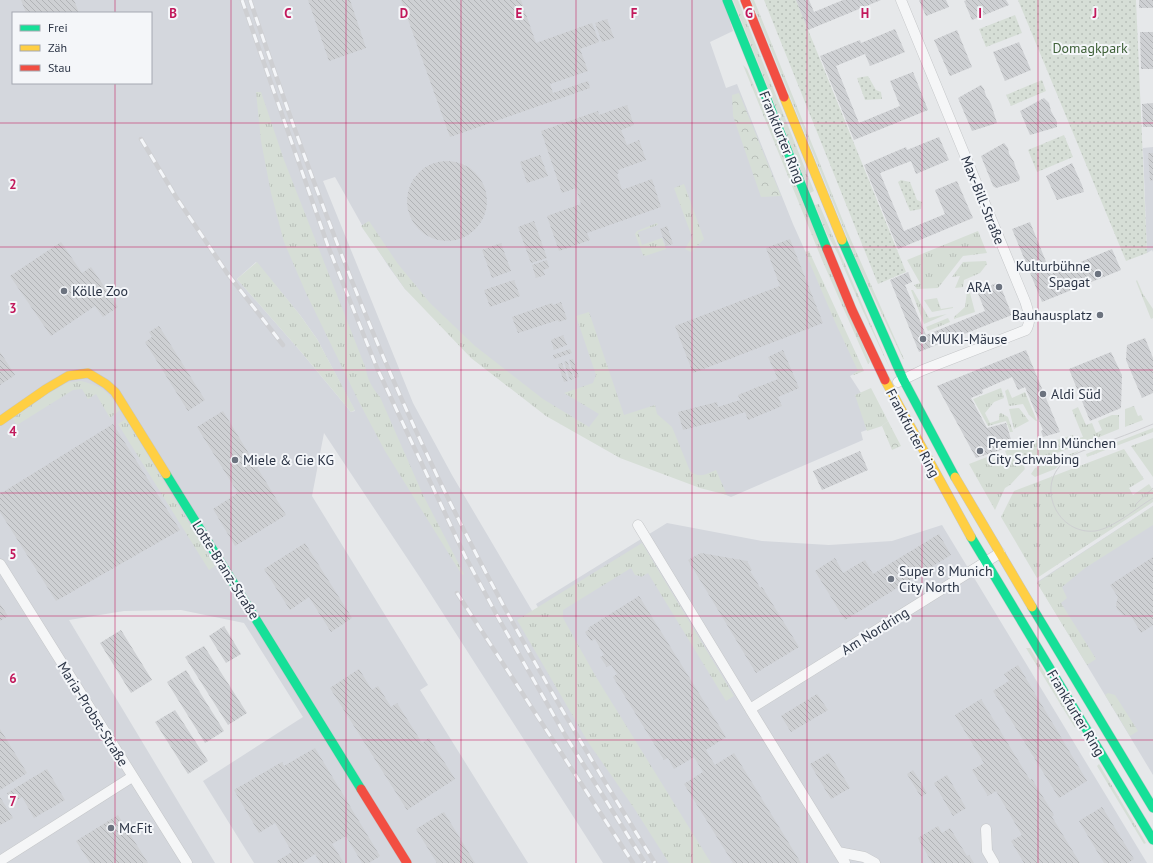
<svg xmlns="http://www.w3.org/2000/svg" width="1153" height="863" viewBox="0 0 1153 863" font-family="'PT Sans',sans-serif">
	<defs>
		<pattern id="grass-tufts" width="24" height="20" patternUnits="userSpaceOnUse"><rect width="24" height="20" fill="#d6ded6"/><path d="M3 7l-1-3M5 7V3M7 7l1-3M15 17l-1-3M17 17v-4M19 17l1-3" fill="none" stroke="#b8bfb9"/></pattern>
		<pattern id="forest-crowns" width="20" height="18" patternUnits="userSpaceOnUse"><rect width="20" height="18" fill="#d6ded6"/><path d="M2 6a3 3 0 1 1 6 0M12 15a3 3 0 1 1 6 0" fill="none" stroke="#b8bfb9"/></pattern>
		<pattern id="park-dots" width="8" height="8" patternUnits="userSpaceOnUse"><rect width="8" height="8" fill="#d6ded6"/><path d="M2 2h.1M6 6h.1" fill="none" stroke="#b8bfb9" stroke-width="1.8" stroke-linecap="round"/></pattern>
		<pattern id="building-back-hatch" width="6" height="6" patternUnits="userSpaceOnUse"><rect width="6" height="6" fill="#ced0d3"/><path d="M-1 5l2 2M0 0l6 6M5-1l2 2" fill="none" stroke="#b1b3b6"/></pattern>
	</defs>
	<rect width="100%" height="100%" fill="#e6e8ea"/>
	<path fill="#d4d7dd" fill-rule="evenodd" d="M0,0H724L733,31L710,42L726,88L737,84L793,224L859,371L850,376L863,396L883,424L861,432L863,440L731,497L577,432L405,289L389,267L362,225L335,177L323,181L413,403L452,475L681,863H603L421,579L324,433L312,496L428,685L420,690L528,863H254L203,781L303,717L244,623L181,610L124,611L69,620L215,863H0ZM13,13H151V83H13ZM256,262L300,315L317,339L355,411L351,412L302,353L237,279Z
		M1153,147V252L1152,250L1147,253L1143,148Z
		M1153,506V775L1037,582Z
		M667,523L762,541L829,545L892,541L942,525L1147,863H689L536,604Z"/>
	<path fill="url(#grass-tufts)" d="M733,0H738L814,191L810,193Z
		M751,0H754L847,231L904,359H903L858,264Z
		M743,65L747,69L870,362L868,364L822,260Z
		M256,92H261L284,160L366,369C367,379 373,389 380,397L423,495L464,574L462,575L385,451L359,402L306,293L284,242L271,193L261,141Z
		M684,184L704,239L691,252L685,249L692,237L674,188Z
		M819,204L891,371L862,309L838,254L827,234L815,205Z
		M369,221L398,264L430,303L475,346L543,399L589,427L599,414L564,393L593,383L596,375L576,316L589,312L624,415L655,405L657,414L672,427L690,471C699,479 707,474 716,470L727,495L700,488L620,458L546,416L471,358L405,289L361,226Z
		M657,223L658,225L638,232L642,245L662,238L666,249L645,256L643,255L635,234L637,231Z
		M978,231L987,253L963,256L938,288L917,289L914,285L920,283L907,260Z
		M809,251L864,371L854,375L853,374L858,371L836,324L805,252Z
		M986,261L987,264L980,273L964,280L963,287L955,288L960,276L952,277L963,262Z
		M257,262L300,315L317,339L355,410L351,412L302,353L237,279Z
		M1137,280L1143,294L1153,309V318L1151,319L1136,281Z
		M969,289L975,312L954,319V317L965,307L967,291Z
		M911,290H913L929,318L947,314L924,324Z
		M937,298L941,309L953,307V308L932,312L924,300Z
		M948,318L950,322L928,331L926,327Z
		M81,381C104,387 107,391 120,410L110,418L96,394L88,399L82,389L73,390L17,425L12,418L64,383Z
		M871,388L888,421L882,426L867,431L855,395Z
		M1001,388L1004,398L994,402L985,413L990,423L999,420V414L1001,413L1008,417L1013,432H1010L1006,421L988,426L973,399Z
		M1008,389L1012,398L1025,392L1037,421H1036L1029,415L1023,404L1009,406L1005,391Z
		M1134,406L1138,416L1141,415L1143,420L1125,427V409Z
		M1078,407L1086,425L1092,423L1096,433L1102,430L1098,421L1112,415H1119V429L1082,444L1079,438L1083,437L1072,410Z
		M1019,408L1029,421L1014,429L1009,409Z
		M126,419L215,566L209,570L118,424Z
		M1153,428V432L1087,457L1086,454Z
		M1073,435L1077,445L1024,466L1025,469L1010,485L1005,488L995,510L969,464L987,457L989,461L1007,456L1005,451L1041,438L1044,444Z
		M1153,438V477L1131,446Z
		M1124,449L1144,479L1129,488L1133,495L1149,484L1153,490V502L1037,578L1001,517L1014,491Z
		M1078,451V452L1066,458L1055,469L1035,477L1031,474L1035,468Z
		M1153,506V525L1085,568L1062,587L1067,598L1061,603L1096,659L1087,665L1037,583Z
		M642,543L734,696L726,701L648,573L641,577L640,576L635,575L631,568L563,610V618L596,677L711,863H669L634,808L588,742L517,620Z
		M1026,648H1030L1076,725L1075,728Z
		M1108,693L1115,695L1138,731L1130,736L1105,695Z
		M1099,764L1146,843L1144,844L1097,766Z"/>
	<path fill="url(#forest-crowns)" d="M739,93L781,196L761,197L733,116L732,95Z
		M888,421L901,446L892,450L882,426Z"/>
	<path fill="url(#park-dots)" d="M764,0H796L906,272L878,284Z
		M1018,0H1136L1147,253L1126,261Z
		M1015,15L1022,33L986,47L979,29Z
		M868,76L876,90L881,92L882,99L865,100L857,78Z
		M1042,80L1046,91L1011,106L1006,95Z
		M1064,135L1073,157L1037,172L1028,150Z
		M901,180L910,182L917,200L922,202L921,209L910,211L898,182Z"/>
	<path fill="url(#building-back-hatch)" d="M21,0H74L79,13H26Z
		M308,0H350L366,48L329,61Z
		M401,0H521L536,43L592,23L599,42L580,49L588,71L550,84L553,93L588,81L590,88L450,137Z
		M796,0H809L814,12L843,0H881L808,30Z
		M919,0H946L949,7L926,16Z
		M967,0H1006L1009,5L972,20L964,1Z
		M1139,0H1153V8H1139Z
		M607,19L614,38L602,42L595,23Z
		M895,29L905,52L870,66L865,54L836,66L859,123L900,106L890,81L913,72L928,110L854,140L820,56L860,40L861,43Z
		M957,30L972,67L950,76L934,40Z
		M1140,32H1153V69H1141Z
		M1019,42L1031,70L1005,81L993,52Z
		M981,85L984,89L986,96L991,104L997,123L972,131L958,98Z
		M1044,98L1049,103L1051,111L1057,122V127L1030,135L1020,111Z
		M1153,103V127H1143L1142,104Z
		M627,105L634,125L621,130L627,145L639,140L646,160L618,170L619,173L617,174L622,190L652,179L661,207L587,233L590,240L559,251L547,216L581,204L576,188L562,193L541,131L598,111L599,115Z
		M939,137L949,160L916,174L911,161L880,173L904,231L945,214L935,190L957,181L973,218L898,249L864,165L906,147L907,150Z
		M1004,143L1008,148L1009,154L1014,162L1016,169L1020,177L1019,181L996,188L993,186L981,156Z
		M1148,153H1153V180L1150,181Z
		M540,155L548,176L527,183L520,162Z
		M407 201a40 40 0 1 1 80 0a40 40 0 1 1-80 0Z
		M1072,163L1082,185L1084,192L1057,200L1046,176Z
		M534,221L547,258L531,263L518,227Z
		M1030,222L1051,274L1112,249L1121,270L1042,302L1012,229Z
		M667,226L673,244L666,246L660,229Z
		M790,239L823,323L693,373L675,326L780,286L766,248Z
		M61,242L82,273L91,267L118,307L103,317L95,306L51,336L10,276Z
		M501,243L511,271L492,278L482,250Z
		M547,260L549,268L543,270L545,275L536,278L532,265Z
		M908,272L912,282L905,285L926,335L985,311L977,291L999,282L1012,315L919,352L890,280Z
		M514,280L520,296L490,307L484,290Z
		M561,302L567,319L559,322L558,320L518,333L512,317L552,303L553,305Z
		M159,326L205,400L188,411L145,342L152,337L149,332Z
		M563,335L567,345L554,350L551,340Z
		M1145,338L1153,358V393L1142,398L1126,360L1127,345Z
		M570,349L572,353L554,359L553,355Z
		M783,350L799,388L778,397L782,406L748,420L745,412L721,420L683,430L678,412L717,402L718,407L740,400L738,395L778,379L768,357Z
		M1026,350L1060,432L1043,437L1041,431L1043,430L1025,387L1018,390L1012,377L982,390L983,393L971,398L987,428L1006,423L1013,446L976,458L937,386Z
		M0,352L15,375L0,385Z
		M1111,352L1122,375L1121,408L1090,421L1069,369Z
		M573,359L579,377L575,378L569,360Z
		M567,361L574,379L570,380L564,362Z
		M562,363L568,381L564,382L558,364Z
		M223,411L286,515L235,546L213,509L238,493L197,427Z
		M113,424L180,530L56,601L0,512V494Z
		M860,451L868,470L822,490L813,471Z
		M939,534L951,555L845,620L815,571L835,558L843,573L865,560L873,574Z
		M305,543L352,618L331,632L309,597L290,610L264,569Z
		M701,553L747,561L752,570L750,571L757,582L760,588L762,587L799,647L756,673L688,560Z
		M1153,557V625L1141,633L1131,616L1123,615L1117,609L1116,604L1118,597L1110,585Z
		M639,596L726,737L706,750L710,757L715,765L734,753L801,863H733L684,784L703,772L694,757L674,769L668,758L664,760L613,677L617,674L611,665L607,667L600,657L604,655L595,639L591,641L585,632L589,629L588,628Z
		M0,604L8,616L0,621Z
		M224,626L241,654L226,663L209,636Z
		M121,630L152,680L131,693L100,643Z
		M204,646L247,713L228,725L185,657Z
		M1018,665L1087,781L1059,798L993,691L1009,681L1004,674Z
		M359,669L372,690L378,686L391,707L397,703L422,743L429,738L455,779L407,810L330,688Z
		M186,670L224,731L205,743L167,682Z
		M817,694L828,710L791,732L781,716Z
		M981,699L1030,780L1032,779L1054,815L1052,817L1080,863H1024L1011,841L1022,835L996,791L988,796L972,770L984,763L955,715Z
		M175,710L208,761L188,774L155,722Z
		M0,729L27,773L0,790Z
		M315,748L380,856L369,863H362L346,836L332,844L344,863H320L315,854L302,863H278L277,861L292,852L275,823L259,833L234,790L282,762L284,766Z
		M829,753L850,788L831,799L810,764Z
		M47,769L65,800L34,818L22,797L13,802L7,793Z
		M913,770L927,793L921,797L907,774Z
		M947,775L966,808L953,816L934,783Z
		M0,797L13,818L0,825Z
		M1102,807L1134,859L1128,863H1104L1079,821Z
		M444,812L475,863H437L416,829Z
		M118,815L148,863H90L76,841Z
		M938,826L942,833L950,828L967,856L969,855L974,863H932L918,838Z"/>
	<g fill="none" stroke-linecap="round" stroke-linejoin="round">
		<g stroke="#c4c6c8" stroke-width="11">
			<path id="street" d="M898,382L923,370L1026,330C1032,321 1028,310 1025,301L901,0
				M638,525L750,709
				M0,564L187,863
				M986,829L987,851L994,863
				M838,852L864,857L875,863
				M0,861L132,777
				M845,863L750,709L1000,553"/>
		</g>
		<g stroke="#c4c6c8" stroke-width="10">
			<path id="fast" d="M727,0L827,249
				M842,240L903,379L955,477
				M166,474L361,789
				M971,537L1153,840
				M1032,607L1153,808"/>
		</g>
		<g stroke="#c4c6c8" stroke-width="10">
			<path id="slow" d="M784,97L842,240
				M885,380L971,537
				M0,421L46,389L68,376L88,373L106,384L115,392L166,474
				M955,477L1032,607"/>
		</g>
		<g stroke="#c4c6c8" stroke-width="10">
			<path id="jam" d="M745,0L784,97
				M827,249L852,310L885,380
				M361,789L407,863"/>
		</g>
		<use href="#street" stroke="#f5f6f7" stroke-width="10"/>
		<use href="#fast" stroke="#16e098" stroke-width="9"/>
		<use href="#slow" stroke="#ffcf43" stroke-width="9"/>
		<use href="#jam" stroke="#f24e42" stroke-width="9"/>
		<path stroke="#cecfd2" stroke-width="1" d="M1153,424C1134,432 1115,439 1096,446C1085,450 1072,454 1064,462C1035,487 1058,535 1095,531C1112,529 1138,507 1153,498
			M1136,504L1153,488"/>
		<g stroke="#cecfd2" stroke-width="4.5">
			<path id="rail" d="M242,0L328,246L377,368L465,556L500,621L565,735L645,863
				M250,0C301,151 356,303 424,448C491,592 571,729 655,863
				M141,139L176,197L227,273L283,345
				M457,593L633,863"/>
		</g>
		<use href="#rail" stroke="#f4f6f9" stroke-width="3" stroke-dasharray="9" stroke-linecap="butt"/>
	</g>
	<path fill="none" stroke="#c2185b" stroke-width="1" stroke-opacity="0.55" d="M115,0V13M231,0V863M346,0V863M461,0V863M576,0V863M692,0V863M807,0V863M922,0V863M1038,0V863M115,83V863M0,123H1153M0,247H1153M0,370H1153M0,493H1153M0,616H1153M0,740H1153"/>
	<g fill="#6c737f" stroke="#f4f6f9" stroke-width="1.5">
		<circle cx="1098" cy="274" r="4"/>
		<circle cx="999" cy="287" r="4"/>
		<circle cx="64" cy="291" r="4"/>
		<circle cx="1100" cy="315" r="4"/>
		<circle cx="923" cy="339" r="4"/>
		<circle cx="1043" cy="394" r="4"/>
		<circle cx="980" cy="451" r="4"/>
		<circle cx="235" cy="460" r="4"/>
		<circle cx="891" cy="579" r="4"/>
		<circle cx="111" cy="828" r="4"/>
	</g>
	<g text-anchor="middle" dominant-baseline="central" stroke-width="4" stroke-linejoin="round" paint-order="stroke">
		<g font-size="14" fill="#3f6138" stroke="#f4f6f9">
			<text x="1090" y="48">Domagkpark</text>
		</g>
		<g font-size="14" fill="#2b3445" stroke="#f4f6f9">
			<text transform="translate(782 137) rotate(68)">Frankfurter Ring</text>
			<text transform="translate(983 200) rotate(68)">Max-Bill-Straße</text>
			<text transform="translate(913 433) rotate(62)">Frankfurter Ring</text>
			<text transform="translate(226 570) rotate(58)">Lotte-Branz-Straße</text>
			<text transform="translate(875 631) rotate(-32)">Am Nordring</text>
			<text transform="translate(1076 713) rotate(59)">Frankfurter Ring</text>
			<text transform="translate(93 714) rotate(58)">Maria-Probst-Straße</text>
		</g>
		<g font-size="14" fill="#2b3445" stroke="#f4f6f9" text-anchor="start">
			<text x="1090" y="266" text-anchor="end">Kulturbühne<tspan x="1090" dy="16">Spagat</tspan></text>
			<text x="991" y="287" text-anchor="end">ARA</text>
			<text x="72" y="291">Kölle Zoo</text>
			<text x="1092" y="315" text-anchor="end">Bauhausplatz</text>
			<text x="931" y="339">MUKI-Mäuse</text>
			<text x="1051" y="394">Aldi Süd</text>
			<text x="988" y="443">Premier Inn München<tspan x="988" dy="16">City Schwabing</tspan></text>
			<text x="243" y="460">Miele &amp; Cie KG</text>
			<text x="899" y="571">Super 8 Munich<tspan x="899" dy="16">City North</tspan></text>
			<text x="119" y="828">McFit</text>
		</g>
	</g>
	<g font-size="13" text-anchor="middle" font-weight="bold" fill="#c2185b" stroke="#f4f6f9" stroke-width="4" stroke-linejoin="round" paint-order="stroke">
		<text x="173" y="18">B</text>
		<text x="288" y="18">C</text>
		<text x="404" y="18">D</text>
		<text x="519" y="18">E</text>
		<text x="634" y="18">F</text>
		<text x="749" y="18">G</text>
		<text x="865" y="18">H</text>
		<text x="980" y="18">I</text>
		<text x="1095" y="18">J</text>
		<text x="13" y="189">2</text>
		<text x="13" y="313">3</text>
		<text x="13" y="436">4</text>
		<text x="13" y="559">5</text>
		<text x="13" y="683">6</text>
		<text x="13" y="806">7</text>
	</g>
	<rect x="12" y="12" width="140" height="72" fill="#f4f6f9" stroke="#a4a8b1"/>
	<rect x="20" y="25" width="20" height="6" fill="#16e098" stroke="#a4a8b1"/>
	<text x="48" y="32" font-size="12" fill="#2b3445">Frei</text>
	<rect x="20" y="45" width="20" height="6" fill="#ffcf43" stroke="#a4a8b1"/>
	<text x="48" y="52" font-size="12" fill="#2b3445">Zäh</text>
	<rect x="20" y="65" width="20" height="6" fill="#f24e42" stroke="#a4a8b1"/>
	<text x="48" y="72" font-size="12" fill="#2b3445">Stau</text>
</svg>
